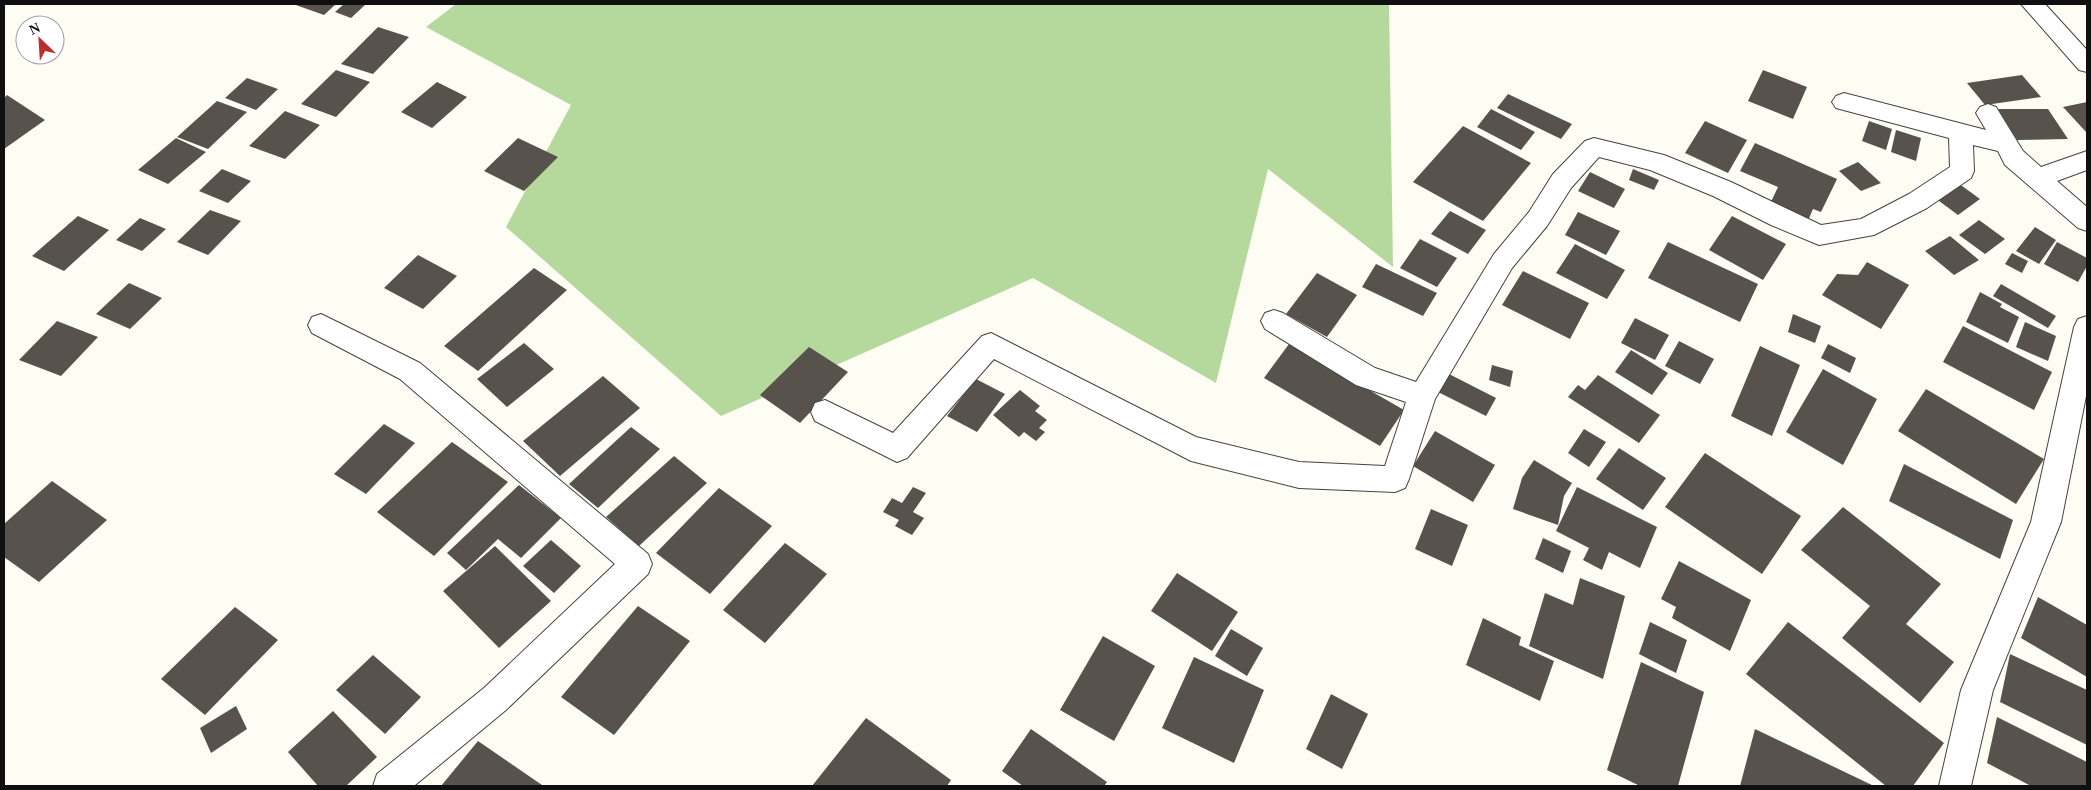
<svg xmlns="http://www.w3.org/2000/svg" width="2091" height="790" viewBox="0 0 2091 790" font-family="'Times New Roman',serif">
	<rect width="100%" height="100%" fill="#fefdf3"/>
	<path fill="#b5d89d" d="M456,4H1389L1393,267L1268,169L1216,383L1033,278L721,416L506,227L571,105L426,27Z"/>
	<path fill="#58524d" d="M293,4H336L324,15Z
		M344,4H366L351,18L335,12Z
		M378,27L409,37L373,74L341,64Z
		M336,70L370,82L336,117L301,104Z
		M1763,70L1807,87L1793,119L1748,101Z
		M2022,75L2041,97L1985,105L1967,83Z
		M247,78L278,89L256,110L225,98Z
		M437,82L467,97L432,128L401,112Z
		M1508,94L1572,124L1561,139L1497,108Z
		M7,95L45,120L4,149V98Z
		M217,101L247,112L208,149L177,137Z
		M2087,102V133L2063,107Z
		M1491,109L1535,132L1521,150L1477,127Z
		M1998,109H2048L2068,139L2017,140Z
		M285,111L320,125L285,159L249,146Z
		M1705,121L1747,140L1728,173L1685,153Z
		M1869,121L1892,129L1886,150L1862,141Z
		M1463,126L1531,163L1483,221L1413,182Z
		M1896,130L1921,138L1916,161L1891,152Z
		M176,138L206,152L168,184L138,170Z
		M518,138L558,157L524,191L484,171Z
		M1755,143L1837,179L1821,212L1813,209L1807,223L1769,206L1778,187L1740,171Z
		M1858,162L1881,183L1861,191L1839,171Z
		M222,169L251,181L228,203L199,191Z
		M1633,169L1659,180L1654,190L1629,180Z
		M1590,172L1625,189L1614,208L1578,191Z
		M1958,183L1980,199L1958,215L1935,198Z
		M210,210L241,221L208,255L177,242Z
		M1450,211L1486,230L1468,254L1431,234Z
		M1578,212L1620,231L1606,255L1565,235Z
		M78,216L109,230L64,271L32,256Z
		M1732,216L1786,244L1763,280L1709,250Z
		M140,218L166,229L142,251L116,240Z
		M1979,220L2005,239L1985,254L1959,235Z
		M2035,227L2056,240L2039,264L2016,251Z
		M1950,236L1979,260L1954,275L1925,251Z
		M1420,239L1457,258L1437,287L1400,268Z
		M1668,242L1758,284L1740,322L1648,278Z
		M2057,242L2087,258V266L2078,282L2044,264Z
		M1575,244L1625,270L1607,299L1556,273Z
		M2012,253L2028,261L2022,273L2005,264Z
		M418,255L457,276L423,309L384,288Z
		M1867,262L1909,285L1881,329L1822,295L1837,274L1858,275Z
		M1376,264L1437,293L1423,316L1362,287Z
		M534,268L567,290L478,371L444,346Z
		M1523,271L1589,303L1570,339L1502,305Z
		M1317,273L1357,295L1327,337L1286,314Z
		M129,283L162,298L130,329L96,314Z
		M2001,284L2056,316L2048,328L1993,296Z
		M1980,292L2002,304L2000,307L2019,317L2008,343L1966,322Z
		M1793,314L1821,326L1815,343L1788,332Z
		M1635,318L1669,335L1655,360L1621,343Z
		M57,321L98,337L61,376L19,360Z
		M2025,322L2056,336L2048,361L2016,347Z
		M1963,326L2052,372L2034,410L1943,362Z
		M1679,341L1714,359L1700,384L1665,366Z
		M524,343L554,369L507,407L477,379Z
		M1289,344L1404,410L1380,446L1264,378Z
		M1828,344L1856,358L1850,373L1821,358Z
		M1760,346L1800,365L1772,436L1731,416Z
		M809,347L848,372L800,423L760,395Z
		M1631,350L1668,373L1652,395L1615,372Z
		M1492,365L1513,371L1510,387L1489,380Z
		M1823,369L1877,399L1843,465L1786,432Z
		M1449,374L1496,398L1486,416L1438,392Z
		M1598,375L1660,415L1639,443L1568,397L1578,385L1585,390Z
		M603,376L640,408L560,476L523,441Z
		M976,379L1005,394L977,432L947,416Z
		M1926,389L2044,459L2016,504L1898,431Z
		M1020,390L1040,406L1035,411L1047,420L1039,428L1045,432L1036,441L1024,432L1019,437L993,415Z
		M384,424L415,443L366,494L334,474Z
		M631,427L660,449L598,508L569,484Z
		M1584,429L1606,442L1589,467L1568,453Z
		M1435,431L1495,465L1473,502L1413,466Z
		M452,442L508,482L434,556L377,512Z
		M1619,448L1666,478L1643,510L1596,479Z
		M1705,453L1801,516L1762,574L1665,507Z
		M674,456L707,483L639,546L606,517Z
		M1534,460L1572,483L1564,496L1558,525L1513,509L1522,478Z
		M1904,464L2013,520L2000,559L1889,501Z
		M52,481L107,520L39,582L4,557V524Z
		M519,485L561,518L521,558L498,539L466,570L447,553Z
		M913,487L926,493L913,512L924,518L912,535L895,526L899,520L883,512L892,498L902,503Z
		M1577,487L1657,527L1640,568L1609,552L1602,570L1583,560L1589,548L1556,531Z
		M719,488L772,526L710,594L656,553Z
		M1843,507L1941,584L1906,624L1954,662L1920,703L1842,638L1870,606L1801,550Z
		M1431,509L1468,525L1452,566L1415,549Z
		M1543,538L1571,551L1563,573L1535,559Z
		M551,540L581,566L554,593L523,566Z
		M785,543L827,574L765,643L723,610Z
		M495,546L551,601L499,648L443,591Z
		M1679,561L1751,600L1730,651L1672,618L1676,607L1661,599Z
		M1177,573L1238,612L1212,651L1151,611Z
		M1580,578L1625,596L1603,679L1529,646L1545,593L1573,605Z
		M2038,597L2087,625V677L2021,638Z
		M638,606L690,641L614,735L561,697Z
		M235,607L278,640L205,715L161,679Z
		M1483,618L1521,637L1519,645L1554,661L1540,701L1466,665Z
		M1650,622L1687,640L1676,673L1639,654Z
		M1788,622L1944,743L1913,786H1886L1746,674Z
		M1231,629L1263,648L1247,676L1215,656Z
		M1103,636L1155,666L1114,741L1060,710Z
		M2010,654L2087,690V745L2000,702Z
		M373,655L421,697L385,734L336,690Z
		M1194,657L1264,690L1234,763L1162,728Z
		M1641,662L1704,692L1678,786H1640L1607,770Z
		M1331,694L1368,714L1342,769L1306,749Z
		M236,706L247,729L211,753L200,728Z
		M333,711L377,757L346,786H318L288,752Z
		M1997,717L2087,762V786H2031L1987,763Z
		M866,718L951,780L947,786H812Z
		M1031,729L1107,782L1104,786H1023L1002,771Z
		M1755,729L1874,786H1740Z
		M478,741L542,785L441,786Z"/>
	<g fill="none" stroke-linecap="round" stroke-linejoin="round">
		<g stroke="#434343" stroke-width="2">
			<path id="minor" d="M2021,4H2045L2087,50V72L2079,70Z
				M1844,93L1986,130L1976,113L1980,107L1988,104L1996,107L2023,151L2041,167L2087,151V170L2057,181L2087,207V231L2078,228L2005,165L1998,151L1973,145L1974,171L1971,178L1927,208L1874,235L1819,245L1771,225L1713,196L1650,170L1599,157L1571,188L1547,226L1512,268L1435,399L1409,479L1405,488L1395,492L1299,488L1191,461L994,359L907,458L897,462L815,421L811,412L815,403L825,400L893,433L982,336L991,333L1196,437L1299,462L1385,466L1406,402L1356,385L1265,329L1261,321L1265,313L1274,310L1283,313L1375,368L1416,382L1494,254L1529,212L1553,174L1585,141L1594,138L1664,155L1731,182L1821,225L1861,219L1909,194L1950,167L1949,138L1836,108L1832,102L1836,96Z
				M321,314L420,363L648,554L652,564L648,574L506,710L414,786H373L377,774L484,688L615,564L400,379L312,333L308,325L312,317Z
				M2087,316V391L2061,522L1993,690L1971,786H1939L1961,690L2031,522L2074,327L2078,319Z"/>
		</g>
		<use href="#minor" fill="#fff" fill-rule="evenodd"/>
	</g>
	<rect width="2091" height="790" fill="none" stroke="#101010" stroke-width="10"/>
	<g transform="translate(40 40) rotate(335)"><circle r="24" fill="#ffffff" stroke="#9f9f9f"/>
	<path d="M0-4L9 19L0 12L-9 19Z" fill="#bb2d2d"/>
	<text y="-8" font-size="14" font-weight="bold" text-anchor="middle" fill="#101010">N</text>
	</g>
</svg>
